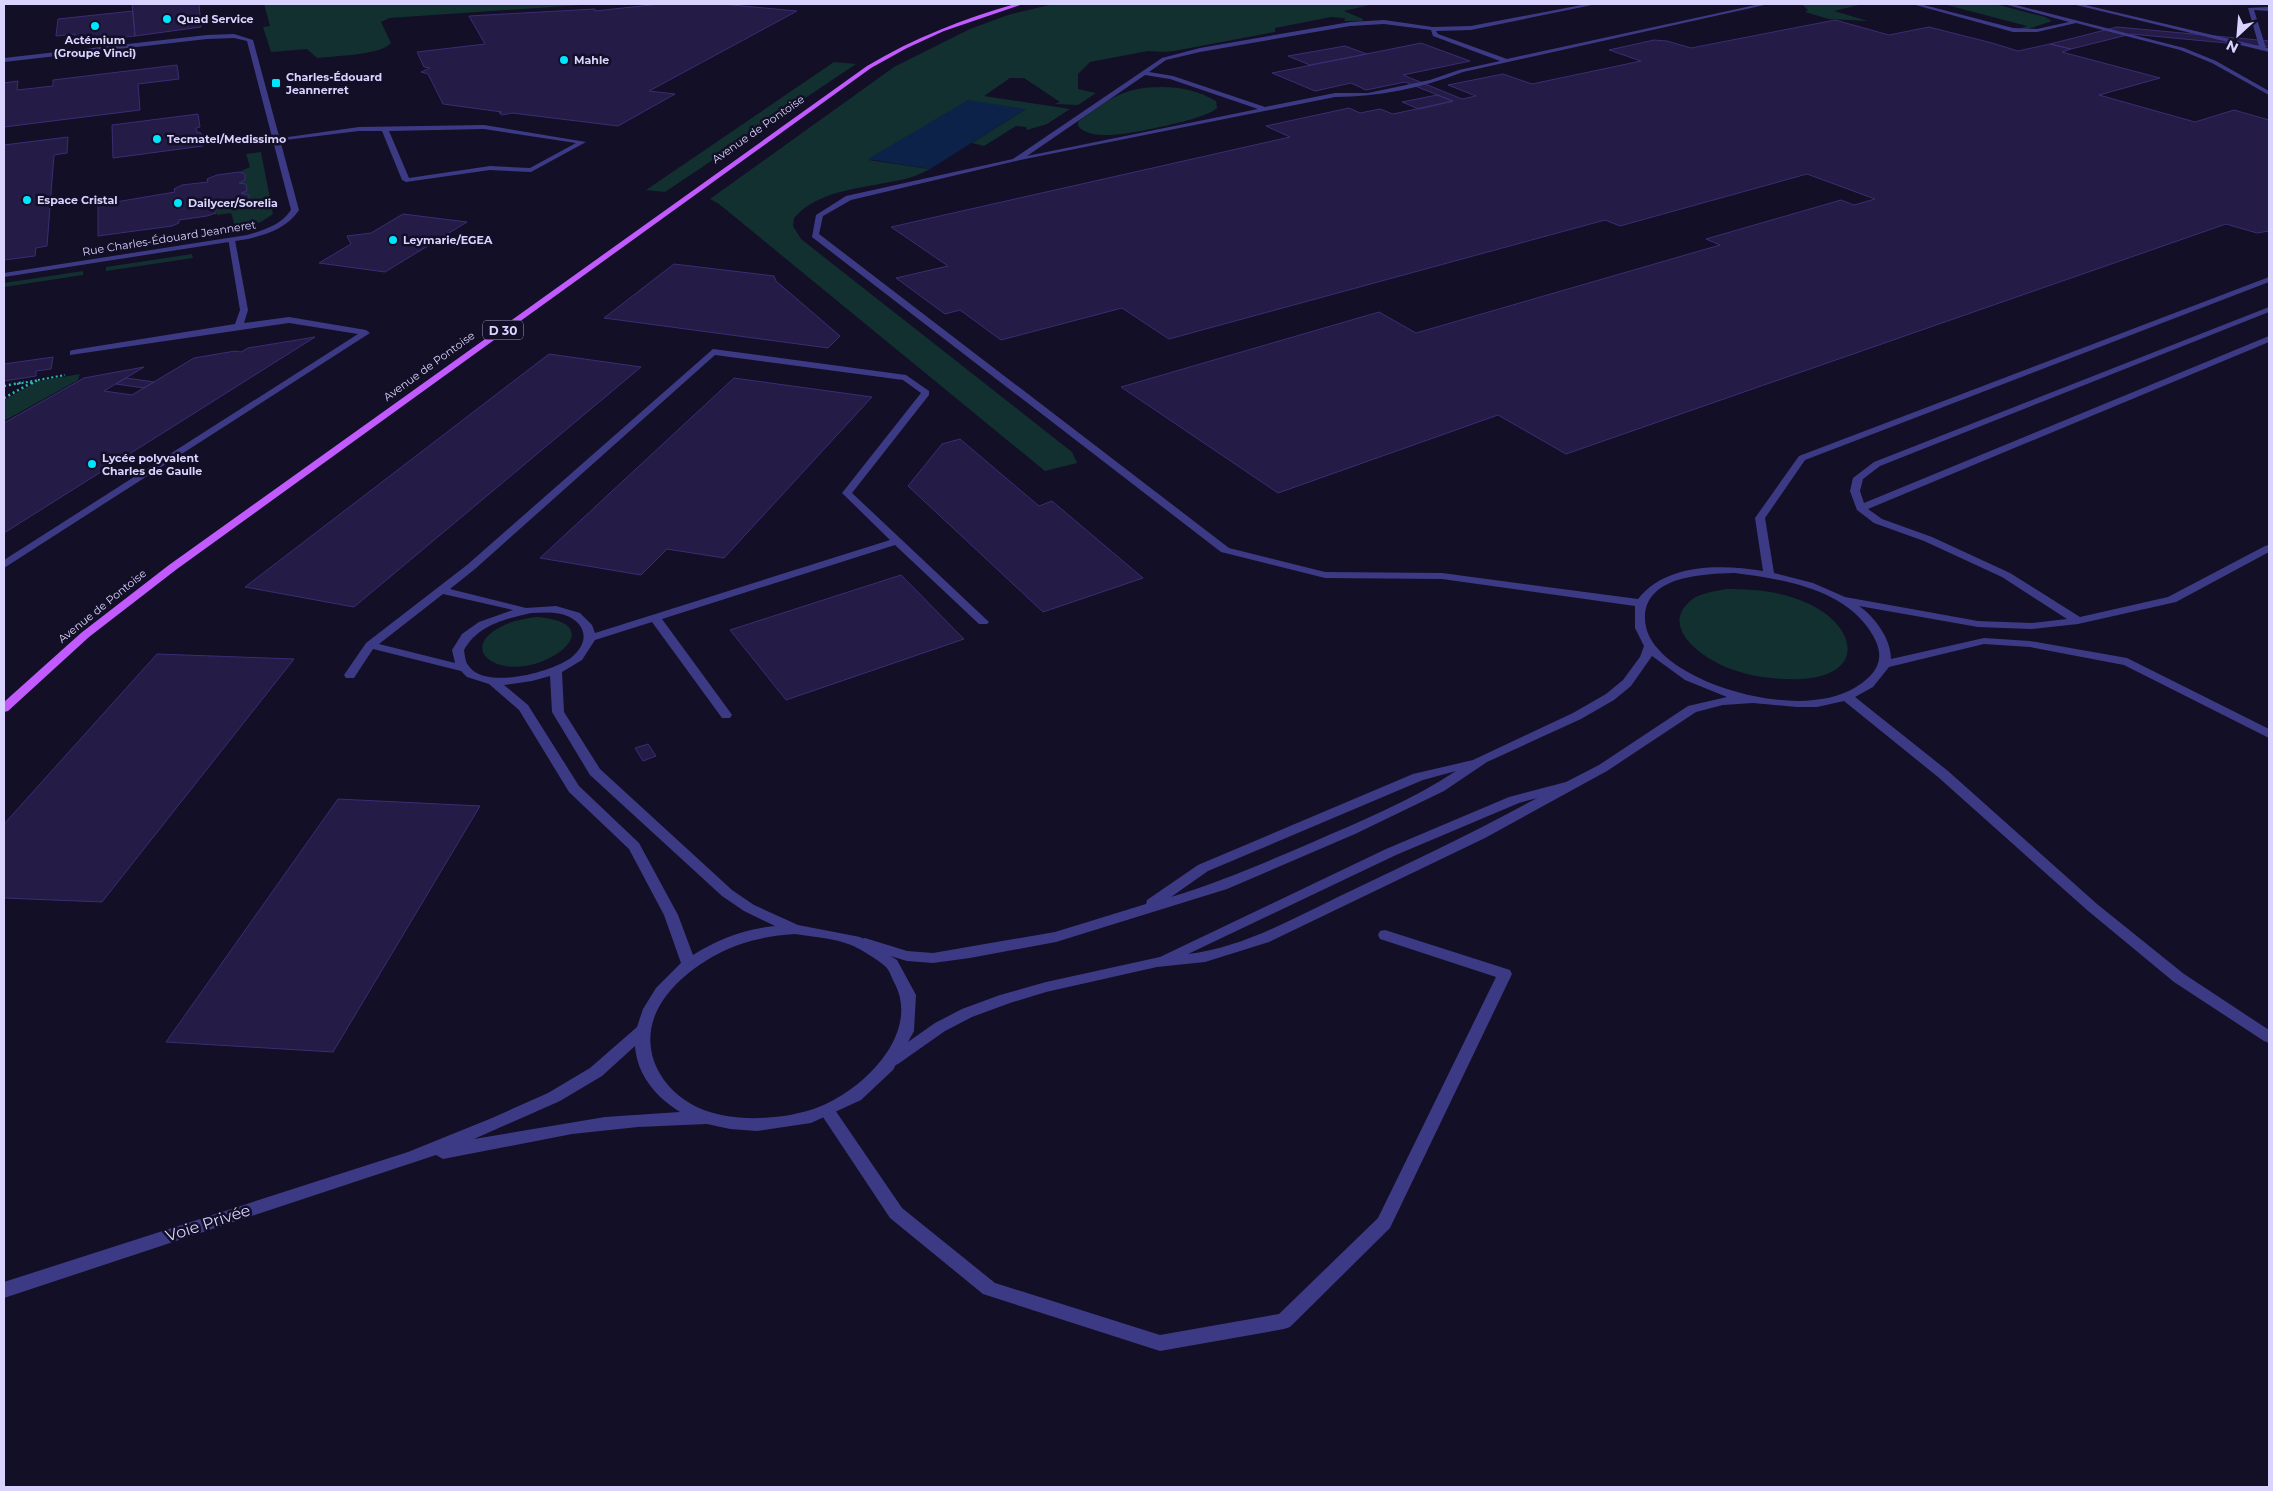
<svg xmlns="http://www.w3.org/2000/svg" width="2273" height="1491" viewBox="0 0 2273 1491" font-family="Montserrat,sans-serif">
	<rect width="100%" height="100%" fill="#130f26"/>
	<path fill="#12302f" d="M264,4H597L389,18L381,22L391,43C381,55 334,56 317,58L307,49L271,52L263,27L270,26Z
		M1053,4H1369L1370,5L1344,11L1363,19L1362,21H1344L1345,18L1331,17L1275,28V32L1174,51L1163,52L1148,51L1090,62L1078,74V89L1096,93L1078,105L1055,104L1060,102L1024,78H1010L984,96L1070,109L1047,124L1027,130L1026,127L1016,126L984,146L972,143L1026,109L869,160L930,169C922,173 914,177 905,179C868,188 820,188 794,218L793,226L801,239L1072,452L1077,463L1045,471L719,204L710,199L894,67L970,29L1008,15Z
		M1806,4H1863L1834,11L1868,21L1829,19L1805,12L1808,10L1803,5Z
		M1943,4H1995L2045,17L2052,21L2028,29H2019L2027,26Z
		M834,62L856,64L665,192L646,190Z
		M1161,87C1181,87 1199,91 1216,101L1217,108C1208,119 1127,135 1110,135C1099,135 1086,135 1078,126V122L1080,120C1110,99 1123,87 1161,87Z
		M261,152L273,214L261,222L236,229L231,213L217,215L216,208L238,206L249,201V195L241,193L247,191L246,184L239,183L245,180V174L239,172L250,167L246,154Z
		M192,254L193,258L106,271V267Z
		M83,271V275L4,287V283Z
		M80,374L78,380L4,421V400L38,381Z
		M1726,589C1754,589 1781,591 1807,603C1858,626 1866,675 1802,679C1776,680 1752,677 1728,668C1705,659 1661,630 1688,603C1697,593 1713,592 1726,589Z
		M537,617C612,623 549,674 505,666C480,661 473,643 497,629C509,621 523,619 537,617Z"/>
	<path fill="#0c2248" d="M968,100L1026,109L930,169L868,159Z"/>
	<path fill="#241b47" stroke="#3b2d73" d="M132,4H199L201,27L135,36Z
		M660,4H721L797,11L649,91L675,94L618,126L512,113L502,115L499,113L502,112L443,104L428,74L421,72L430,68L424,67L417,52L485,44L469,16L595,9V11Z
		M133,11L135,36L74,42L75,34L56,36L58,19Z
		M1835,20L1889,35L1929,27L1992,43L2018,51L2050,44L2071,49L2062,52L2160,78L2099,95L2195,122L2234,110L2269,120V231L2257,233L2226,224L1566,454L1498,415L1278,493L1121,387L1379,312L1416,333L1720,245L1706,239L1841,200L1854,205L1875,199L1807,174L1620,226L1605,220L1169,339L1122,308L1001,340L960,310L945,314L896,278L948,266L891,227L1290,137L1266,126L1349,108L1360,113L1380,109L1393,114L1453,101L1405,82L1366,90L1351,83L1315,91L1272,73L1421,43L1470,61L1403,75L1462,99L1476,96L1448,85L1503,74L1532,84L1641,61L1609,50L1654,40L1667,41L1691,48Z
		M2117,27L2269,41V47L2131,34L2071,49L2050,44Z
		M1345,46L1367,54L1310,65L1288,56Z
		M177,65L179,79L138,84L140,110L4,127V83L18,81L17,90L53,86V80Z
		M1437,95L1453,101L1419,109L1402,102Z
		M198,114L200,127L196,128L197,132L201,133L203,146L113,158L112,125Z
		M68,137L67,153L54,155L47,246L36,248L35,256L4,260V145Z
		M239,172L245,174V180L239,183L246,184L247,191L241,193L249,195V201L238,206L216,208V213L207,216L179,220V223L172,226L98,236V205L175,192L174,189L182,185L208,182L207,179L217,175Z
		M403,214L467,222L385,272L319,263L351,244L347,236L371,233Z
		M674,264L774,276L776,281L840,336L828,348L604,318Z
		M315,337L4,533V423L84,378L144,367L104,391L132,395L194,358L235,351L241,352L248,348Z
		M549,354L641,367L354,607L245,587Z
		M53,357L51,369L36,371V376L4,381V364Z
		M126,378L154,382L144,388L116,384Z
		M734,378L872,397L724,558L667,549L641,575L540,558Z
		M960,439L1039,506L1052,501L1143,578L1043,612L908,486L942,444Z
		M901,575L964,639L786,700L730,630Z
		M157,654L294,659L102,902L4,898V824Z
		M648,744L656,756L643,761L635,748Z
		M338,799L480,806L333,1052L166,1042Z"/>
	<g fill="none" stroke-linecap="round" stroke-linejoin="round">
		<path stroke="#2fb8b0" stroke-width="2" stroke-dasharray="2 2.5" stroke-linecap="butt" d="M38,380L65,375
			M17,384L38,380L31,384"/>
		<path stroke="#2fb8b0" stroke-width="2.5" stroke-dasharray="2 3" stroke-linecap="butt" d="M4,386L24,382
			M4,398L33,382"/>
		<path fill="#3d3a85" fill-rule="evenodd" d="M1587,4H1597L1471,30L1436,31L1438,34L1507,59L1760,4H1769L1463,72C1421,88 1379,97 1335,97L1020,160L851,200L823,216L819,234L1229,548L1325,572L1442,573L1638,599C1666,563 1722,564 1763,571L1755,518L1799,456L2269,277V282L1805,460L1765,518L1774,573L1813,583L1845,597L1978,621L2031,623L2067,619L2002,577L1924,541L1874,523L1857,510L1850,491L1853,478L1874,462L2269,307V312L1880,466L1863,479L1860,491L1864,503L2269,336V342L1868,509L1882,519L1932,537L2010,573L2080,617L2168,597L2265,546L2269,545V552L2176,602L2078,624L2031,629L1978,627L1859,606C1875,617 1891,639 1891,659L1984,638L2030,641L2127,658L2269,729V738L2124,665L2030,647L1984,644L1889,667L1873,687L1855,697L1948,771L2097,904L2184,974L2269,1030V1043L2264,1041L2174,982L2087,910L1938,777L1844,701L1817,707H1797L1753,703L1723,705L1696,712L1607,771L1485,838L1269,942L1205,962L1157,967L1046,992L1010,1003L972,1017L945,1031L898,1064L893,1066L888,1064L885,1060L888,1056L935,1023L962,1009L1000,995L1046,982L1160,957L1386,849L1509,797L1566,782L1599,765L1688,706L1727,697L1685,680L1652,656L1631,686L1614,700L1581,719L1487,762L1444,791L1355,834L1227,889L1056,942L970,958L933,963L907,961L860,947L858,943L860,939L865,938L907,951L933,953L1055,932L1146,904L1147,900L1198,865L1413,774L1473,760L1573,713L1606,694L1623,680L1640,657L1644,646L1635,628V606L1442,579L1325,578L1221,552L812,237L816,215L846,196L1013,159L1162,58L1200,48L1350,22L1384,20L1433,27L1471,26ZM1384,24L1431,30L1433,36L1500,61L1459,70L1430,80L1368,93H1335L1265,107L1173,76L1149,72L1166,60L1200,52L1350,26ZM1145,75L1170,79L1258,109L1027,156ZM1735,573C1782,579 1846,589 1872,634C1878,644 1882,655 1877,666C1873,675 1864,682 1856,687C1811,715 1728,696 1686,671C1666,659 1644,641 1645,616C1647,575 1705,574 1735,573ZM1456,771C1412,800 1361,821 1313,842C1266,862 1220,882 1171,897L1208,871L1423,780ZM1537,798C1473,833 1407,864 1340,896C1292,919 1242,948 1188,954L1396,855L1519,803Z
			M1912,4H1920L2013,28L2037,29L2069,22L2004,4H2012L2184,48L2216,61L2269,91V95L2212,63L2180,50L2076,23L2037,32H2013Z
			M2072,4H2081L2259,46L2248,8L2269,7V11L2254,10L2266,48H2269V52Z
			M484,125L586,142L531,172L490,170L406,182L402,180L382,131H359L277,141L274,139L359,127ZM484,129L576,143L530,168L490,166L409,178L389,131Z
			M228,238L235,240L248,310L244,323L289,317L366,330L370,333L4,568V560L358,334L289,323L70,355V351L73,350L235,324L240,310Z
			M1385,930L1510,970L1512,974L1390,1228L1290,1327L1284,1329L1160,1351L983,1294L890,1218L819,1111L821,1107L827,1105L833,1107L902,1208L995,1283L1160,1335L1279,1314L1378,1218L1496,977L1380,939L1378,935L1380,931Z"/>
		<path fill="#3d3a85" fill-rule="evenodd" d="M234,34L253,40L299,210C287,228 268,234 248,239L4,277V273L247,235C264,230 281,225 291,210L247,41L234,38L207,39L4,62V58L207,35Z
			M713,349L906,375L929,391V395L852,493L989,622L987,624H979L895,545L662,619L730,712L732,715L730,718H722L652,622L595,640L582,660L562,672L564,712L600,769L732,890L754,905L798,925L860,937L897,960L916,995L914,1031L893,1070L861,1100L811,1123L757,1131L730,1129L707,1124L638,1127L572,1134L443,1159L436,1155L4,1298V1282L408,1152L492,1118L548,1093L590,1068L637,1027L643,1009L656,988L681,963L664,915L629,849L569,792L519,710L489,684L467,677L461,671L373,649L354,678H346L344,675L366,643L467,565ZM715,355L903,380L921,393L842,493L890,540L595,633L592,625L580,613L556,606L526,608L450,589L475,569ZM443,594L513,610L479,622L462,634L452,650L455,663L379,644ZM531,613C539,613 547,612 555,613C581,616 595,637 572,657C553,672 484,691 468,665C465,661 465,655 464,650C478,625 505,619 531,613ZM550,676L552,712L590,775L722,896L744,911L775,926C745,929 718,939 693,955L678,915L639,843L579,786L528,705L504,685L532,681ZM795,934C813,937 834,938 851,945C859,948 880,961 886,967C890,971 892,979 895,984C922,1037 856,1098 807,1111C775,1120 730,1122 699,1108C654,1087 634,1038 666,996C678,980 695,967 712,957C738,942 765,936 795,934ZM635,1046C637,1075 656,1097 680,1112L605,1117L474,1139L560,1101L602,1076Z"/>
		<path fill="#c25bff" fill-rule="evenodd" d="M1015,4H1023L944,31L907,48L871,68L177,569L89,637L8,711L4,712V702L81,633L169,565L867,66C914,38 963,19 1015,4Z"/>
	</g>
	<g fill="#00e5ff" stroke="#130f26" stroke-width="2">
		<circle cx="167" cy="19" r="5"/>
		<circle cx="95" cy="26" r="5"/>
		<circle cx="564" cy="60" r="5"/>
		<rect x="271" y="78" width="10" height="10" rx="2.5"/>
		<circle cx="157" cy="139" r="5"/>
		<circle cx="27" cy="200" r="5"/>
		<circle cx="178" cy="203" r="5"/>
		<circle cx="393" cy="240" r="5"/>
		<circle cx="92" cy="464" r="5"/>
	</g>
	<g text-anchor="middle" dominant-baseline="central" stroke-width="5" stroke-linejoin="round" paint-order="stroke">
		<g font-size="11" font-weight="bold" fill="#d9d4ff" stroke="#130f26" text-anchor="start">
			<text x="177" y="19">Quad Service</text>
			<text x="95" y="40" text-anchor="middle">Actémium<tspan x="95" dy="13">(Groupe Vinci)</tspan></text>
			<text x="574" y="60">Mahle</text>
			<text x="286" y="77">Charles-Édouard<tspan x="286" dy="13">Jeannerret</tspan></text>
			<text x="167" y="139">Tecmatel/Medissimo</text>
			<text x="37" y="200">Espace Cristal</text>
			<text x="188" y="203">Dailycer/Sorelia</text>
			<text x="403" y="240">Leymarie/EGEA</text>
			<text x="102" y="458">Lycée polyvalent<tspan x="102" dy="13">Charles de Gaulle</tspan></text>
		</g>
		<g font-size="11" fill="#d9d4ff" stroke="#130f26">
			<text transform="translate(758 129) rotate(-35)">Avenue de Pontoise</text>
			<text transform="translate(169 238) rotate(-9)">Rue Charles-Édouard Jeanneret</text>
			<text transform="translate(429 366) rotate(-36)">Avenue de Pontoise</text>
			<text transform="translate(102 606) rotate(-39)">Avenue de Pontoise</text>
		</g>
		<rect fill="#130f26" stroke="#9e99be" stroke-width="1" x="483" y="320.5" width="40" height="19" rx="4"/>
		<g font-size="12" font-weight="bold" fill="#d9d4ff">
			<text x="503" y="330">D 30</text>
		</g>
		<g font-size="16" fill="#d9d4ff" stroke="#130f26">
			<text transform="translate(208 1223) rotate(-18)">Voie Privée</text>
		</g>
	</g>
	<rect width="2273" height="1491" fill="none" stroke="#d9d4ff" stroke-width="10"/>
	<g transform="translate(2238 35) rotate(206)" stroke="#130f26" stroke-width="4" paint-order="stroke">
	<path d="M0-4L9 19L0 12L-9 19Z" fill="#d9d4ff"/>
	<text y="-8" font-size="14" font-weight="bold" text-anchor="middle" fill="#d9d4ff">N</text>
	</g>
</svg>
